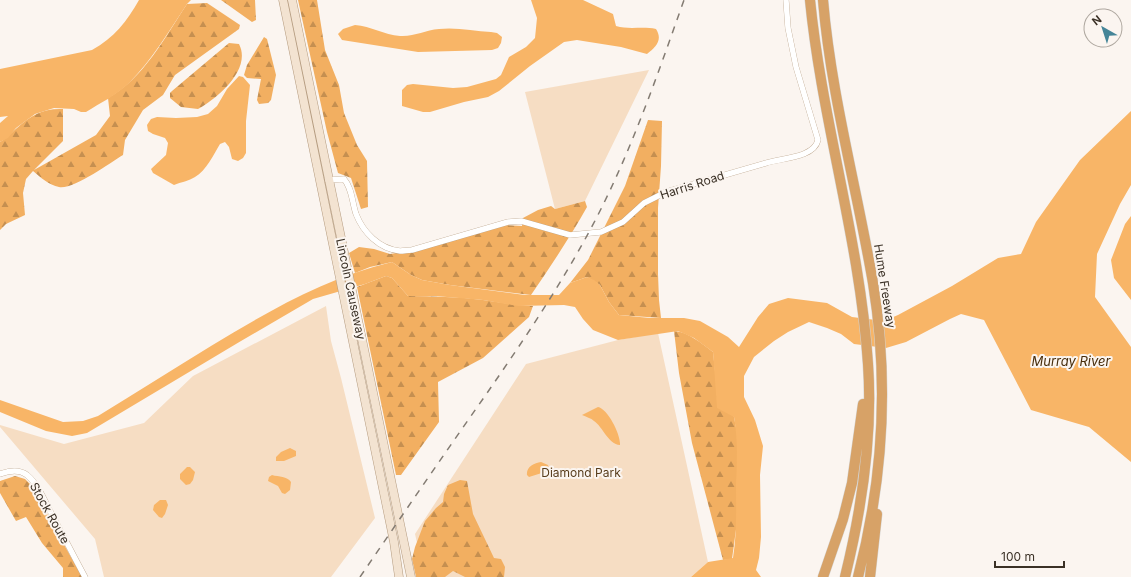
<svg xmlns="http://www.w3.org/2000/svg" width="1131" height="577" viewBox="0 0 1131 577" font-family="Inter,sans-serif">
	<defs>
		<pattern id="forest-firs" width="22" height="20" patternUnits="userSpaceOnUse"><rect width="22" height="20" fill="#f2af61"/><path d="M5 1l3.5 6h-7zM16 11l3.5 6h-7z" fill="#c58f50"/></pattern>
	</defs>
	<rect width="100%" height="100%" fill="#fbf5f0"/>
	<path fill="#f6ddc3" d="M649,70L585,201L555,209L525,92Z
		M326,306L331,341L341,378L375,518L331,577H104L95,539L0,427V425L64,444L144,423L193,376Z
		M658,333L708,562L691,577H425L415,534L526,364L618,340Z"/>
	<path fill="url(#forest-firs)" d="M221,0H255L256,20L252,22Z
		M298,0H317L325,50L339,85L344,113L357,145L367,161L368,207L361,209L351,178L338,173L327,132Z
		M207,3L240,25L239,29L175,75L163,95L143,110L125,140L123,155C110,163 73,190 59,187C49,185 40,177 33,171L26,179L23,193L25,215L6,224L0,230V142C7,138 11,133 17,128C31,115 44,108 63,109V141L34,170L96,135L110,116L108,98C144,78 165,37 187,4Z
		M264,37L267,39L276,75L271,100L268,103L259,104L257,100L261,79L247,78L244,75L247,65Z
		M229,43L239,44C252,69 218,98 198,109L181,107L170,98V93L172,91Z
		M648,120L662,121L661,166L658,208V274L659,300L661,318L619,315L609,302L600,285L587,277L570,283L588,260L625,186Z
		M585,201L587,207C570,237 551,266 531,295L450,285L422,280L411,275L392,262L370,267L355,273L349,253L359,247L374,249L390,254L422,249L506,225L522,226L523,218L538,210L551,206L555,209Z
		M386,276L392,278L408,296C433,296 458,297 483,300C500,302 515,306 533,306L529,317L483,358L438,382L439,422L401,475H396L357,287Z
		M674,331C689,332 702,344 713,352L715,371L734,417L737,433V522L732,559L723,560L692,443L679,373Z
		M15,476L25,479L31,485L82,577H63V568L42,543L26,517L16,521L0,493V481Z
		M460,480L467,481L473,514L494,558L501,559L505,567L504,577H465L453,571L445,577H416L412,559L415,547L425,521L436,508L443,502L444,494L448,485Z"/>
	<path fill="#f8b567" d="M139,0H191L187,4C169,31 152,60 129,83C117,95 100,103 86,112H81L74,109L54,108L35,114L16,128L8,138L0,142V123L8,116L0,117V69L92,50C114,38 127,21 139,0Z
		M531,0H583L613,14L616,26C629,30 643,26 656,29C663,40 656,47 647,54L621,47L583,41L577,40L564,42L530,66L499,91L488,97L464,102L430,112H423L402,106V90L407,85L413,84L453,88L467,87L496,79L501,75L509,57L526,47L535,38L537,18Z
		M355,25C371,26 384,35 400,36C414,37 425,30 439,29C456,27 474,31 491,32L497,33L502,37L501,43L498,48L492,50L418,52L342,40L338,34L343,29Z
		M239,76L243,77L250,85L246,121V153L243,158L238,161L232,159L229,147L225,142L220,144C214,154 206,171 195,177C189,181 181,182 174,185L153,173L151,169L166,155L168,143L165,138L153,134L148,131L147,125L151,119L157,117L176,118L197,117L208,114L217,106L227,89Z
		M1131,111V185L1120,204L1097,254L1095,297L1131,347V462L1089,427L1031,410L984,320L961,314L950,319L906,342L886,348L854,344L841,334L827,328L809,322L788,332L774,341L754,357L744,376V397L755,420L763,446L760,475L761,537L759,558L756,570L761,577H691L708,562L733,558C737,533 736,510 736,485C737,462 738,439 734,417L717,408L713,352L694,338L678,331L618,340L593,330L583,319L575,307L564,305L518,306L483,300L435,296H408L392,278L386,276L365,284L313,299L241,341L87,433L72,436L46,431L0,412V400L63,422L83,421L98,416C136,393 173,369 211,346C269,311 325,278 392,262L411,275L422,280L450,285L525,295H559L570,283L587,277L594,280L600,285L609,302L619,315L650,318H684L700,321L728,337L739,347L758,317L769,304L788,298L827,303L852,317L884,321L898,315L952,286L998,258L1021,254L1036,222L1080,160Z
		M1131,216V300L1114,278L1111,260L1125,224Z
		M598,407C608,409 621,435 620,445C608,444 603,427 594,421C591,418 586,417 582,415Z
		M290,448L296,451V456L284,461H276V457L281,452Z
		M541,462L548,465L549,469L548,471L529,477L527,475C526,467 534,463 541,462Z
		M187,467H190L195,472L193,480L190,484L186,485L180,479V474Z
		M272,475C279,477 287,476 291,482L290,490L285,494L282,493L278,486L268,481L269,477Z
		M160,500H166L168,505L165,514L162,518L159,517L153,510L154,505Z"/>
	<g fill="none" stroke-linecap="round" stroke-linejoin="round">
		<g stroke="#b59c80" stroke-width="6">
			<path id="street" d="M328,180L344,179C352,188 352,202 356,214C363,232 379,249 400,251C404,251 408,250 412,250L508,222L521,221L570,235L601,232L623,222L644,203L666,192L766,163C781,158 814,158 818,140L796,67L788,28L786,0
				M0,474C8,471 19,469 27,475C37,483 44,499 50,511C62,533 73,555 85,577"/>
		</g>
		<g stroke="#b59c80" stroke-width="9">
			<path id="secondary" d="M283,0L394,542L399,577
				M292,0L411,577"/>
		</g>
		<g stroke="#d4d2cf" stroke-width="11">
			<path id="highway" d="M810,0C822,122 860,241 868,364C873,436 862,508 845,577
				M823,0C831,95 857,189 873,283C889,381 883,481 858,577
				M823,577L843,519L852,483L863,404
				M870,577L877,514"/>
		</g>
		<use href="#street" stroke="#fff" stroke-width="5.5"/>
		<use href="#secondary" stroke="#f3e3d1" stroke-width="8"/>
		<use href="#highway" stroke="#d7a267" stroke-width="10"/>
		<path stroke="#837b72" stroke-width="1.5" stroke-dasharray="7 7" stroke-linecap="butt" d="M360,577C399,520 438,463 478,406C517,350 556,293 589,232C629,158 656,79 684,0"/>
	</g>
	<g text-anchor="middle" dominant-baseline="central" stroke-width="4" stroke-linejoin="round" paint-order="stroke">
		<g font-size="12" fill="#3b3126" stroke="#fbf5f0">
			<text transform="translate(692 185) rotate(-18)">Harris Road</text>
			<text transform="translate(885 286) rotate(81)">Hume Freeway</text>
			<text transform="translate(351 289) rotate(78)">Lincoln Causeway</text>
			<text transform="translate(50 513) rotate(61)">Stock Route</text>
		</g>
		<g font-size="12" fill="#583d1c" stroke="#fbf5f0">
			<text x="581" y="472">Diamond Park</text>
		</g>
		<g font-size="13" font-style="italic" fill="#482d0b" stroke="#fbf5f0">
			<text x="1071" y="361">Murray River</text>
		</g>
	</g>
	<g transform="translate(1103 28) rotate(321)"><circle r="19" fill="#fbf5f0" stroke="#aea79f"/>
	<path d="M0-3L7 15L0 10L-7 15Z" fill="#458598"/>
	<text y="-6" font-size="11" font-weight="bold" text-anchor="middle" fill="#3b3126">N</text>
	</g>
	<path d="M995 561v6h69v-6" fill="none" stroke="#3b3126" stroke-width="2"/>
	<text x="1001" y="561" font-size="12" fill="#3b3126" stroke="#fbf5f0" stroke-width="3" paint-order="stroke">100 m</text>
</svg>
